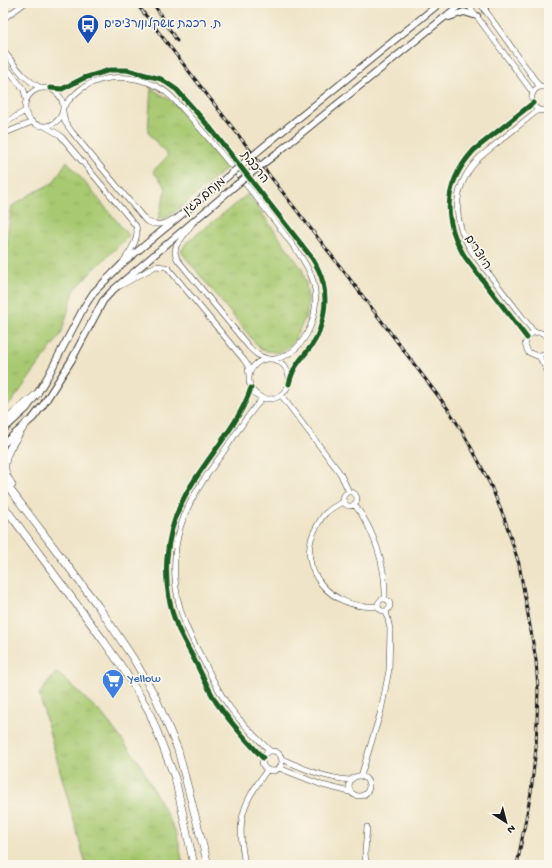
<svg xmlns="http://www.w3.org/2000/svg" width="552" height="868" viewBox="0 0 552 868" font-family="'Gochi Hand','Playpen Sans Hebrew',sans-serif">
	<defs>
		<pattern id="grass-tufts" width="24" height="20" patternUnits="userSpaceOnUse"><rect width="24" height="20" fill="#a8c971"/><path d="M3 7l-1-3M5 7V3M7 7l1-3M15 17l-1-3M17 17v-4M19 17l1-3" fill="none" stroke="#90ac61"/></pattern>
	</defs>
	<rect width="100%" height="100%" fill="#fbf7ec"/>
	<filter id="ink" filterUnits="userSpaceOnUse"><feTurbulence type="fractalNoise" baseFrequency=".025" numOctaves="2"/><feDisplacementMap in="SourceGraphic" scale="8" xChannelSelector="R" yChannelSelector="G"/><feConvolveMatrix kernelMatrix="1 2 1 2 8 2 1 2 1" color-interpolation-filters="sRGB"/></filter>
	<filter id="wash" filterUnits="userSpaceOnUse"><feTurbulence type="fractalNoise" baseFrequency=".012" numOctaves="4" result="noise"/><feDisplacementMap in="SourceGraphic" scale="16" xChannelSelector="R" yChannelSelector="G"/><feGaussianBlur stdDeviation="0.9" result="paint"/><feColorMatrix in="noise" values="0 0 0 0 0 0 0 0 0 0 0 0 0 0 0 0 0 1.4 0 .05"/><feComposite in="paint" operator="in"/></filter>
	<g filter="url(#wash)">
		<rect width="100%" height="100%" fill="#efe4c7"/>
		<path fill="url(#grass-tufts)" stroke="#627246" d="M151,88L173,102L196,128L227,168L187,202L168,217L158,220L166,188L153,171L168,156L148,132Z
			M67,161L129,236L92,271L74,291L61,334L11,403L3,407V270L5,268L8,230L12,206L31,194L53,183Z
			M248,194L302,269L306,283L308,299L307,314L293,343L281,353L261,350L181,252L186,243Z
			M57,672L103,715L139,762L177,834L183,865H86L39,694Z"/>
	</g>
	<g filter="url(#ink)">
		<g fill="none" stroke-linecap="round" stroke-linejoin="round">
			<g stroke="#3c3a36" stroke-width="6">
				<path id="minor" d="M467,3L533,93
					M480,3L540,87
					M3,19L25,3
					M3,50C15,65 23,79 41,88
					M3,63L24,90L26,99
					M549,87C526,81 526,116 549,110
					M25 107a19 19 0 1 1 38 0a19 19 0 1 1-38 0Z
					M50,88L62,89L84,78L110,70H127L161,79L177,90L211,129L312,258C317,266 321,274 323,283C328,302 323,329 312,345C301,360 294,364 289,384
					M64,106C70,99 76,92 84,87C105,74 134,75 156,86C168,91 175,101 184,110C203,131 222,154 240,177C256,197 273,218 288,239C298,252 308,265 313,281C322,310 307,353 275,359
					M63,112L65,122L72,132L146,221C155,226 164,225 173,219
					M3,124L25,111
					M44,126L60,135L136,226C140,239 130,251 123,262
					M3,134L32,122
					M192,224L176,246L175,253L177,259L249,347C255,353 259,357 268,359
					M120,286L156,266L165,267L168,268L244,360L248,366L249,376
					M534,332L472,252C451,218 452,186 480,157L538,110
					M527,338L465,257C442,219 443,184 474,150L533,103
					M549,340C545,331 535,330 528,336L525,344L528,352L537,356L546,353L549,348
					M539,356L549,374
					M249 379a20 20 0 1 1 40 0a20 20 0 1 1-40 0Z
					M251,388C238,427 206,458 186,494C164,534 160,583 177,626C182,637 188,648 194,659C201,673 208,688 216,702C230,722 246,740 263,758
					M281,395L340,473L349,492
					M263,398C247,415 235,435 222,454C206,476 189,499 181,525C171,557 173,592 185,623C190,637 198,650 205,664C213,679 220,695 231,709C242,724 256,737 270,751
					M343 499a7 7 0 1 1 14 0a7 7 0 1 1-14 0Z
					M344,501C338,505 331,508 326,513C322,516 320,521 317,526C292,568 333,612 378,606
					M354,504C374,529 386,566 385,598
					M378 605a6 6 0 1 1 12 0a6 6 0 1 1-12 0Z
					M262 761a10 10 0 1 1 20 0a10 10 0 1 1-20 0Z
					M282,759C304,769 325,778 350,780
					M279,768L322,785L350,792
					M349 786a10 10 0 1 1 20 0a10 10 0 1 1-20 0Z
					M361,776L381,711L389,670L390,629L386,611
					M245,865C237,819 240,808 267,770
					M366,865L365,852L367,827"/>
			</g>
			<g stroke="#3c3a36" stroke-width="8">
				<path id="major" d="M484,3L485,10
					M449,17L464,12L477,16
					M268,143L440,3
					M277,153L462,3
					M3,430L27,408L37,394L48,376L84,307L94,292L122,264L227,177
					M3,444L33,418L43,405L71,361L103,301L113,290L236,185"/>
			</g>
			<g stroke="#3c3a36" stroke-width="8">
				<path id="highway" d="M3,423L37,394
					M3,480L98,606L133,658L155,696L178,750L208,865
					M12,485C10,481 7,478 6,474C0,456 18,436 27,422
					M3,505L103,640L124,670L149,711L175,778L194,865"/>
			</g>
			<use href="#minor" stroke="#fff" stroke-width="5"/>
			<use href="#major" stroke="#fff" stroke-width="6"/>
			<use href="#highway" stroke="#fff" stroke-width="7"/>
			<g stroke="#1c1c1c" stroke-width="3">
				<path id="rail" d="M136,3L349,278L448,409L462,431L479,462L491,486L505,520L519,564L536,660L538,690L536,748L531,792L517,865
					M153,3L177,41"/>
			</g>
			<use href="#rail" stroke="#fbf7ec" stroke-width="1.5" stroke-dasharray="4.5" stroke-linecap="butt"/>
			<g stroke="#3c3a36" stroke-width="8" stroke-linecap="butt">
				<path id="major-bridge" d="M227,177L268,143
					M236,185L277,153"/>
			</g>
			<use href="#major-bridge" stroke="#fff" stroke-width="6"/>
			<g stroke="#fbf7ec" stroke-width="8">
				<path id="cycleway" d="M50,88L62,89L84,78L110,70H127L161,79L177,90L211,129L312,258C317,266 321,274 323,283C328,302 323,329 312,345C301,360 294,364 289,384
					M527,338L465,257C442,219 443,184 474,150L533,103
					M251,388C238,427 206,458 186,494C164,534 160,583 177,626C182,637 188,648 194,659C201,673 208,688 216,702C230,722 246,740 263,758"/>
			</g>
			<use href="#cycleway" stroke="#1b5e20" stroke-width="5"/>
		</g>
	</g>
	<defs>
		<g id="bus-pin" transform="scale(1.15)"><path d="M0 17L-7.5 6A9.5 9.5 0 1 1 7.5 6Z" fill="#1a4fb4" stroke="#fbf7ec"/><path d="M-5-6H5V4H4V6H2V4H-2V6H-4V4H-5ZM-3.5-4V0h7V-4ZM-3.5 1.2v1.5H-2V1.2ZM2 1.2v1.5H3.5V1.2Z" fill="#fff"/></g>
		<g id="supermarket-pin" transform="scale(1.15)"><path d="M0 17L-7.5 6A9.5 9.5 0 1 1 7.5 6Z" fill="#3f7fe0" stroke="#fbf7ec"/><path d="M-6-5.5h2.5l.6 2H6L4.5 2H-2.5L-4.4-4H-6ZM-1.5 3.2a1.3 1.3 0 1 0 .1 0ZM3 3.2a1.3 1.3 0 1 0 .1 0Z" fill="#fff"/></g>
	</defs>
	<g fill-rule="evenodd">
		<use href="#bus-pin" x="88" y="25"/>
		<use href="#supermarket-pin" x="113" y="680"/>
	</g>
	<g text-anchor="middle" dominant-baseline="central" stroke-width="3.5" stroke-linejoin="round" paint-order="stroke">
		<g font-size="12" fill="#164399" stroke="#fbf7ec" text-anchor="start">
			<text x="104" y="25">ת. רכבת אשקלון/רציפים</text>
		</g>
		<g font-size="12" fill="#1c1c1c" stroke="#fbf7ec">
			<text transform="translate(254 168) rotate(52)">הרכבת</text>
			<text transform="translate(205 197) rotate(-40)">מנחם בגין</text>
			<text transform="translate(477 253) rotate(57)">היוצרים</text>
		</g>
		<g font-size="12" fill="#366cbe" stroke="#fbf7ec" text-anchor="start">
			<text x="128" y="680">Yellow</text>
		</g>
	</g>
	<rect width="552" height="868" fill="none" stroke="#fbf7ec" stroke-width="16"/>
	<g transform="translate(506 822) rotate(144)" stroke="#fbf7ec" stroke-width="3" paint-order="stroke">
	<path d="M0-3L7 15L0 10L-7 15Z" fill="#1c1c1c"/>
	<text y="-6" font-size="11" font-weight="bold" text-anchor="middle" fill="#1c1c1c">N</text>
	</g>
</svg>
